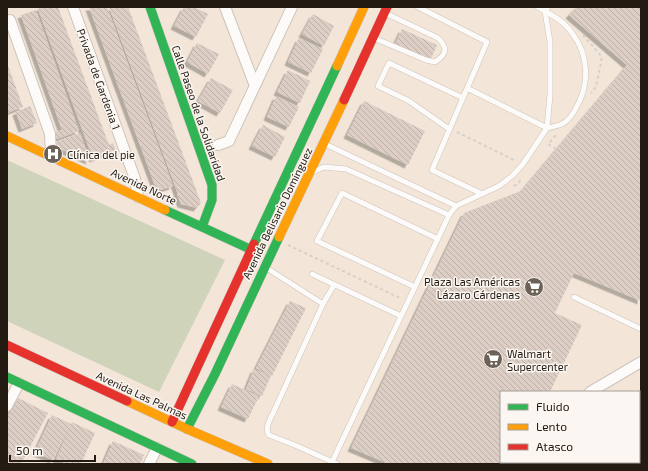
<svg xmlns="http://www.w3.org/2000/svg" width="648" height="471" viewBox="0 0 648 471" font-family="'Exo 2',sans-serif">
	<defs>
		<pattern id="building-back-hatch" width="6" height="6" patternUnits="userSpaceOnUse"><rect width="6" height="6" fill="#dccec4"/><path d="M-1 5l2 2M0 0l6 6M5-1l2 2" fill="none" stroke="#bcb0a7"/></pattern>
		<filter id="shadow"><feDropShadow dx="-3.5" dy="3.5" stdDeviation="0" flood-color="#0004"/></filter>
	</defs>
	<rect width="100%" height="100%" fill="#f3e6d9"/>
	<path fill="#ced3b9" d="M7,160L225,260L159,392L7,321Z"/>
	<path fill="url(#building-back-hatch)" filter="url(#shadow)" d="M40,7H58L109,145L113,143L116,150L93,159L38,9L40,8Z
		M89,7H107L173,186L157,191Z
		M109,7H128L201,203L197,208L181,204L177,194L185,191L178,194Z
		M184,7H194L208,14L196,37L174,26Z
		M576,7H641V301L574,273L555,313L582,325L550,392H501V462H517L516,464H389L351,448L464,213L521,191L627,65L569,15Z
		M36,10L79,131L57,139L55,132L62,130L21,15Z
		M313,14L334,26L324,46L302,34Z
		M402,29L437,45L431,59L395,44Z
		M299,38L323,49L311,73L288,62Z
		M197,43L219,54L208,74L187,62Z
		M7,63L23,107L7,113Z
		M288,70L310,81L300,103L277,92Z
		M211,78L233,90L220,113L198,101Z
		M276,96L299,107L289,127L267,117Z
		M364,101L425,131L408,165L347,135Z
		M30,106L37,123L22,129L16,112Z
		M263,125L285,137L275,157L252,146Z
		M80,133L90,161L58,148L56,142Z
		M290,301L306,308L272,376L256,368Z
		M254,369L271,376L262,396L246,389Z
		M232,384L259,396L248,419L221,407Z
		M641,390V417L639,419V391Z
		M18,398L48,413L21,464H7V418Z
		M52,415L71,424L53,460L35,452Z
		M72,422L95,433L81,464H67L56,459Z
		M113,441L144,455L140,464H103Z"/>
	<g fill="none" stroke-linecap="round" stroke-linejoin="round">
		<g stroke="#cdc3b9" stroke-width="6">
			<path id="lane" d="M418,7L487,42L432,170L482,194
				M374,38L426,60L435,62C447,54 448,48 438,38L385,13
				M467,88L547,128C552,127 557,126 562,124C568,121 573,114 576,108C590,84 589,55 572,33C564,21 550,14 538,7
				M449,129L409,101L378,86L389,63L463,98
				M325,144L456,206
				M315,171L324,167L346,169L449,215
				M265,267L323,304
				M312,274L401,316
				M334,285L323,304L274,411C271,418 264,428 269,435L297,446L337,464
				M415,287L317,241L342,193L438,239
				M574,297L641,329
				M332,462L449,215L456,206L499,186L512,176L523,164L547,128L550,95V42L545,11L548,7"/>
		</g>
		<g stroke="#cdc3b9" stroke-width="12">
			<path id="street" d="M73,7L135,179L138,197
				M225,7L255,86
				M10,20L50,134L51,157
				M218,145L229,141L292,7
				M590,392L641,362
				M7,406L19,383
				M639,432L641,433
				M149,464L157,448
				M542,464L543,462"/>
		</g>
		<g stroke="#cdc3b9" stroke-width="10">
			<path id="fast" d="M150,7L212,185V200L202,227
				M165,210L252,250L257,257
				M254,244L337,66
				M7,377L192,464
				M187,429L215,374L279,237"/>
		</g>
		<g stroke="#cdc3b9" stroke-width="10">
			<path id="slow" d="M337,66L364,7
				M7,136L165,210
				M279,237L344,100
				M127,401L187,429L268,464"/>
		</g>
		<g stroke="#cdc3b9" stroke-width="10">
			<path id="jam" d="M344,100L387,7
				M7,345L127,401
				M172,422L254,244"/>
		</g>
		<path stroke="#d4d0cb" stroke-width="2" stroke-dasharray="3 3" stroke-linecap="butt" d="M583,35L602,57L596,87L591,93
			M457,132L516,161
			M556,149L548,144L556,135
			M514,186L518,184L522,178
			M288,245L402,299"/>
		<use href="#lane" stroke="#fdfbf9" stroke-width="5"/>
		<use href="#street" stroke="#fdfbf9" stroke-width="10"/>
		<use href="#fast" stroke="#30b455" stroke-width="9"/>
		<use href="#slow" stroke="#ff9f0a" stroke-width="9"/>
		<use href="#jam" stroke="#e5322d" stroke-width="9"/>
	</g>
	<defs>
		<g id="hospital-disc" transform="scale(1)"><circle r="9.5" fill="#6c6258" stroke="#fbf6f1"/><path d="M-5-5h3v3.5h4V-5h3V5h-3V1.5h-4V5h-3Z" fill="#fff"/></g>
		<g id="supermarket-disc" transform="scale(1)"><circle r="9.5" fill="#6c6258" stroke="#fbf6f1"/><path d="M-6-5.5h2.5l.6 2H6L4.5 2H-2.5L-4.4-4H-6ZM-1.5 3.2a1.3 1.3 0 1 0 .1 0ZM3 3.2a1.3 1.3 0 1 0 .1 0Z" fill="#fff"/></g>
	</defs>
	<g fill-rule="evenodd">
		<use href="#hospital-disc" x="53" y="154"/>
		<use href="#supermarket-disc" x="534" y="287"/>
		<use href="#supermarket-disc" x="493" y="359"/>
	</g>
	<g text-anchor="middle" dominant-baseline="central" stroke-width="3" stroke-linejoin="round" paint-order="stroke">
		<g font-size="11" fill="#231b12" stroke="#fbf6f1">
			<text transform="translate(99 79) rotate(70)">Privada de Gardenia 1</text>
			<text transform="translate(199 113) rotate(71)">Calle Paseo de la Solidaridad</text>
			<text transform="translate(144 186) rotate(25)">Avenida Norte</text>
			<text transform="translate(277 213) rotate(-64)">Avenida Belisario Domínguez</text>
			<text transform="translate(142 395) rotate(25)">Avenida Las Palmas</text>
		</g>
		<g font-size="11" fill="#231b12" stroke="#fbf6f1" text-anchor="start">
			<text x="67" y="154">Clínica del pie</text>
			<text x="520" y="281" text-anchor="end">Plaza Las Américas<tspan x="520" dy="13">Lázaro Cárdenas</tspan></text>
			<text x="507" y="353">Walmart<tspan x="507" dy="13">Supercenter</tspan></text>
		</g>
	</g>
	<rect width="648" height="471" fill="none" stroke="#231b12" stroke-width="16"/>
	<rect x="500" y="391" width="140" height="72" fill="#fbf6f1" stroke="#a59e98"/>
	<rect x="508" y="404" width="20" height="6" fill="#30b455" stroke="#a59e98"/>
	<text x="536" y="411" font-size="12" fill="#231b12">Fluido</text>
	<rect x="508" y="424" width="20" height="6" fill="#ff9f0a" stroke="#a59e98"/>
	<text x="536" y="431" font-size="12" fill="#231b12">Lento</text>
	<rect x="508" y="444" width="20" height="6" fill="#e5322d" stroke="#a59e98"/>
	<text x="536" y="451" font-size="12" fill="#231b12">Atasco</text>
	<path d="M10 455v6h85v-6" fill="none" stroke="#231b12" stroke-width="2"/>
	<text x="16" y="455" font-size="12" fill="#231b12" stroke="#fbf6f1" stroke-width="3" paint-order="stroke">50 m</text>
</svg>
